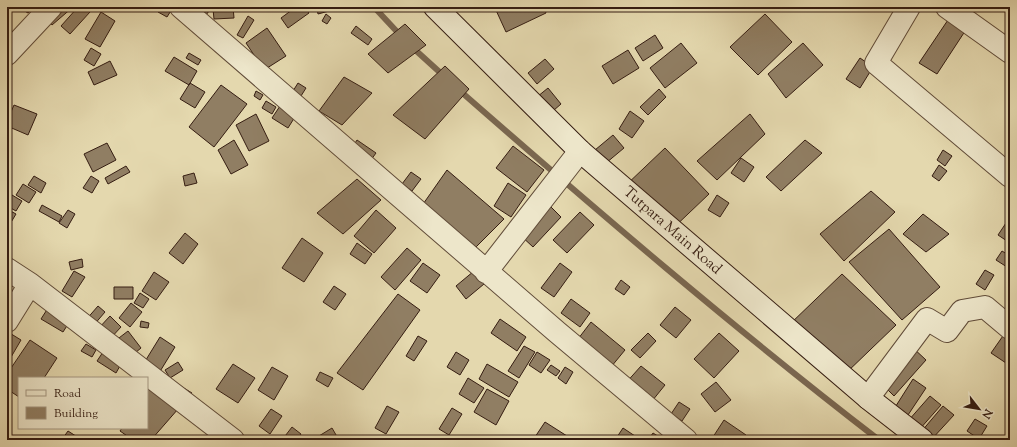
<svg xmlns="http://www.w3.org/2000/svg" width="1017" height="447" viewBox="0 0 1017 447" font-family="'Sorts Mill Goudy',serif">
	<rect width="100%" height="100%" fill="#e4d8ae"/>
	<filter id="stains"><feTurbulence type="fractalNoise" baseFrequency=".005" numOctaves="4"/><feColorMatrix values="0 0 0 0 .2 0 0 0 0 .09 0 0 0 0 .02 0 0 0 .5 -.17"/></filter>
	<radialGradient id="worn" r=".72"><stop offset=".6" stop-color="#630" stop-opacity="0"/><stop offset="1" stop-color="#630" stop-opacity=".3"/></radialGradient>
	<g fill="none" stroke-linecap="round" stroke-linejoin="round">
		<path stroke="#7a6750" stroke-width="6" d="M374,7L401,36
			M412,47L445,77
			M459,90C596,210 735,329 879,440"/>
	</g>
	<path fill="#907e63" stroke="#351d12" d="M18,7H32L28,13Z
		M58,7H73L52,25L46,17Z
		M78,7H84L90,12L70,34L61,26Z
		M161,7H168L172,9L167,17L158,12Z
		M195,7H212L206,15Z
		M233,7L234,18L214,19L213,9Z
		M296,7H305L309,13L288,28L281,18Z
		M324,7H328L329,11L318,14L317,9Z
		M497,7H544L546,13L506,32L495,8Z
		M954,11L971,22L937,74L919,63Z
		M101,12L115,21L100,47L85,39Z
		M326,14L331,18L327,24L322,21Z
		M765,14L792,42L758,75L730,47Z
		M248,16L254,20L243,38L237,35Z
		M405,24L426,45L388,73L368,54Z
		M356,26L372,39L368,45L351,33Z
		M267,28L286,56L264,70L246,43Z
		M655,35L663,48L643,61L635,48Z
		M681,43L697,63L665,88L650,68Z
		M803,43L823,65L786,98L768,74Z
		M91,48L101,54L94,66L84,60Z
		M628,50L639,68L613,84L602,66Z
		M189,53L201,60L198,65L186,58Z
		M174,57L197,71L189,85L165,71Z
		M860,58L873,67L860,88L846,79Z
		M545,59L554,69L537,84L528,73Z
		M110,61L117,75L94,85L88,72Z
		M445,66L469,89L425,139L393,115Z
		M344,77L372,93L342,125L319,111Z
		M190,83L205,92L195,108L180,99Z
		M298,83L306,88L296,104L288,99Z
		M221,85L247,104L214,147L189,127Z
		M548,88L561,104L546,117L532,101Z
		M659,89L666,97L648,115L640,107Z
		M256,91L263,95L260,100L254,96Z
		M266,101L276,107L272,114L262,108Z
		M282,103L298,112L288,128L272,118Z
		M14,105L37,114L28,135L7,126V121Z
		M630,111L644,121L632,138L619,129Z
		M256,114L269,141L249,151L236,125Z
		M750,114L765,134L717,180L697,161Z
		M613,135L624,148L600,168L589,155Z
		M234,140L248,165L231,174L218,150Z
		M357,140L376,153L368,164L350,151Z
		M805,140L822,153L781,191L766,177Z
		M107,143L116,160L93,172L84,154Z
		M513,146L544,170L527,192L496,168Z
		M665,148L709,194L668,233L624,187Z
		M943,150L952,156L945,166L937,160Z
		M741,158L754,167L744,182L731,173Z
		M939,165L947,171L939,181L932,176Z
		M126,166L130,172L108,184L105,178Z
		M447,170L504,219L474,249L421,207Z
		M411,172L421,179L412,191L402,184Z
		M194,173L197,183L185,186L183,176Z
		M34,176L46,183L41,193L28,185Z
		M91,176L99,181L92,193L83,188Z
		M357,179L381,200L343,234L317,213Z
		M508,183L526,195L511,217L494,206Z
		M23,184L36,192L29,203L16,195Z
		M871,191L895,212L844,261L820,234Z
		M7,192L22,201L16,211L7,206Z
		M717,195L729,203L720,217L708,210Z
		M548,204L561,217L533,247L519,234Z
		M42,205L62,216L59,222L39,211Z
		M7,209L16,214L7,229Z
		M68,210L75,214L67,228L59,223Z
		M376,210L396,228L374,253L354,236Z
		M580,212L594,225L567,253L553,240Z
		M923,214L949,234L926,252L903,234Z
		M1010,217V243L998,235Z
		M889,229L940,287L902,320L849,262Z
		M185,233L198,244L183,264L169,253Z
		M302,238L323,253L304,282L282,268Z
		M357,243L372,254L365,264L350,254Z
		M407,248L421,260L395,290L381,277Z
		M1002,251L1010,256V263L1007,267L996,260Z
		M82,259L83,267L71,270L69,262Z
		M423,263L440,275L427,293L410,281Z
		M560,263L572,272L554,297L541,288Z
		M985,270L994,275L985,290L976,284Z
		M74,271L85,277L72,297L62,291Z
		M474,271L484,284L466,299L456,286Z
		M154,272L169,282L156,300L142,291Z
		M842,274L896,325L844,375L789,325Z
		M621,280L630,287L624,295L615,289Z
		M334,286L346,294L335,310L323,302Z
		M114,287H133V299H114Z
		M140,293L149,299L143,308L134,303Z
		M398,294L420,310L363,390L337,373Z
		M571,299L590,313L580,327L561,313Z
		M131,303L142,312L130,327L119,318Z
		M98,306L105,312L93,326L85,321Z
		M675,307L691,320L676,338L660,325Z
		M48,308L70,321L63,332L41,319Z
		M110,316L121,327L109,340L98,329Z
		M500,319L526,337L517,351L491,333Z
		M141,321L149,323L148,328L140,327Z
		M591,322L625,350L611,367L578,339Z
		M128,331L141,348L129,358L115,341Z
		M8,332L21,340L7,364V333Z
		M648,333L656,341L640,358L631,350Z
		M719,333L739,351L714,378L694,359Z
		M1005,333L1010,336V356L1006,363L991,353Z
		M418,336L427,341L414,361L406,356Z
		M160,337L175,347L159,373L144,363Z
		M30,340L57,358L44,378H19V397L7,389V374Z
		M86,344L96,350L92,357L81,351Z
		M524,346L535,352L519,378L508,371Z
		M911,346L926,360L894,396L882,384Z
		M103,352L121,364L116,373L97,361Z
		M456,352L469,360L460,375L447,367Z
		M537,352L550,360L541,373L529,365Z
		M178,362L183,370L170,378L165,370Z
		M233,364L255,378L238,403L216,389Z
		M487,364L518,382L509,397L479,379Z
		M551,365L560,371L556,376L547,370Z
		M641,366L665,385L648,406L624,385Z
		M272,367L288,376L274,400L258,390Z
		M565,367L573,372L566,384L558,378Z
		M320,372L333,378L328,387L316,380Z
		M159,373L192,393L151,440H133L120,431L122,428H147V390Z
		M468,378L484,388L474,403L459,394Z
		M913,379L926,388L906,418L894,409Z
		M716,382L731,400L715,412L701,394Z
		M487,389L509,401L496,425L474,412Z
		M930,396L941,405L919,430L908,421Z
		M679,402L690,409L682,421L671,414Z
		M387,406L399,412L386,434L375,428Z
		M943,406L954,415L931,440L921,432Z
		M452,408L462,414L449,435L439,429Z
		M271,409L282,416L270,434L259,426Z
		M975,419L987,426L979,439L967,431Z
		M724,420L746,435L742,440H711Z
		M545,422L567,436L564,440H533Z
		M292,427L301,434L297,440H282Z
		M332,428L339,440H314V439Z
		M623,428L638,438L637,440H615Z
		M68,431L82,440H66L63,438Z
		M653,433L664,440H648Z"/>
	<g fill="none" stroke-linecap="round" stroke-linejoin="round">
		<g stroke="#614c39" stroke-width="24">
			<path id="street" d="M181,7L557,332L686,440
				M909,7L876,63L1010,176
				M947,7L1010,52
				M7,54L51,7
				M7,269L30,284L233,440
				M486,272L580,151
				M7,321L30,284
				M868,398L927,319L947,331L962,311L985,307L1010,328"/>
		</g>
		<g stroke="#351d12" stroke-width="24">
			<path id="secondary" d="M435,7L580,151L868,398L922,440"/>
		</g>
		<use href="#street" stroke="#ede6ca" stroke-width="22"/>
		<use href="#secondary" stroke="#ede6ca" stroke-width="22"/>
	</g>
	<g text-anchor="middle" dominant-baseline="central" stroke-width="4" stroke-linejoin="round" paint-order="stroke">
		<g font-size="15" fill="#351d12" stroke="#ede6ca">
			<text transform="translate(672 231) rotate(41)">Tutpara Main Road</text>
		</g>
	</g>
	<rect width="1017" height="447" fill="none" stroke="#e4d8ae" stroke-width="24"/>
	<rect x="8" y="8" width="1001" height="431" fill="none" stroke="#351d12" stroke-width="2"/>
	<rect x="12" y="12" width="993" height="423" fill="none" stroke="#351d12"/>
	<rect x="18" y="377" width="130" height="52" fill="#ede6ca" stroke="#a39680"/>
	<rect x="26" y="390" width="20" height="6" fill="#ede6ca" stroke="#a39680"/>
	<text x="54" y="397" font-size="12" fill="#351d12">Road</text>
	<rect x="26" y="407" width="20" height="12" fill="#907e63" stroke="#a39680"/>
	<text x="54" y="417" font-size="12" fill="#351d12">Building</text>
	<g transform="translate(979 409) rotate(121)" stroke="#ede6ca" stroke-width="3" paint-order="stroke">
	<path d="M0-3L7 15L0 10L-7 15Z" fill="#351d12"/>
	<text y="-6" font-size="11" font-weight="bold" text-anchor="middle" fill="#351d12">N</text>
	</g>
	<rect width="100%" height="100%" filter="url(#stains)"/>
	<rect width="100%" height="100%" fill="url(#worn)"/>
</svg>
